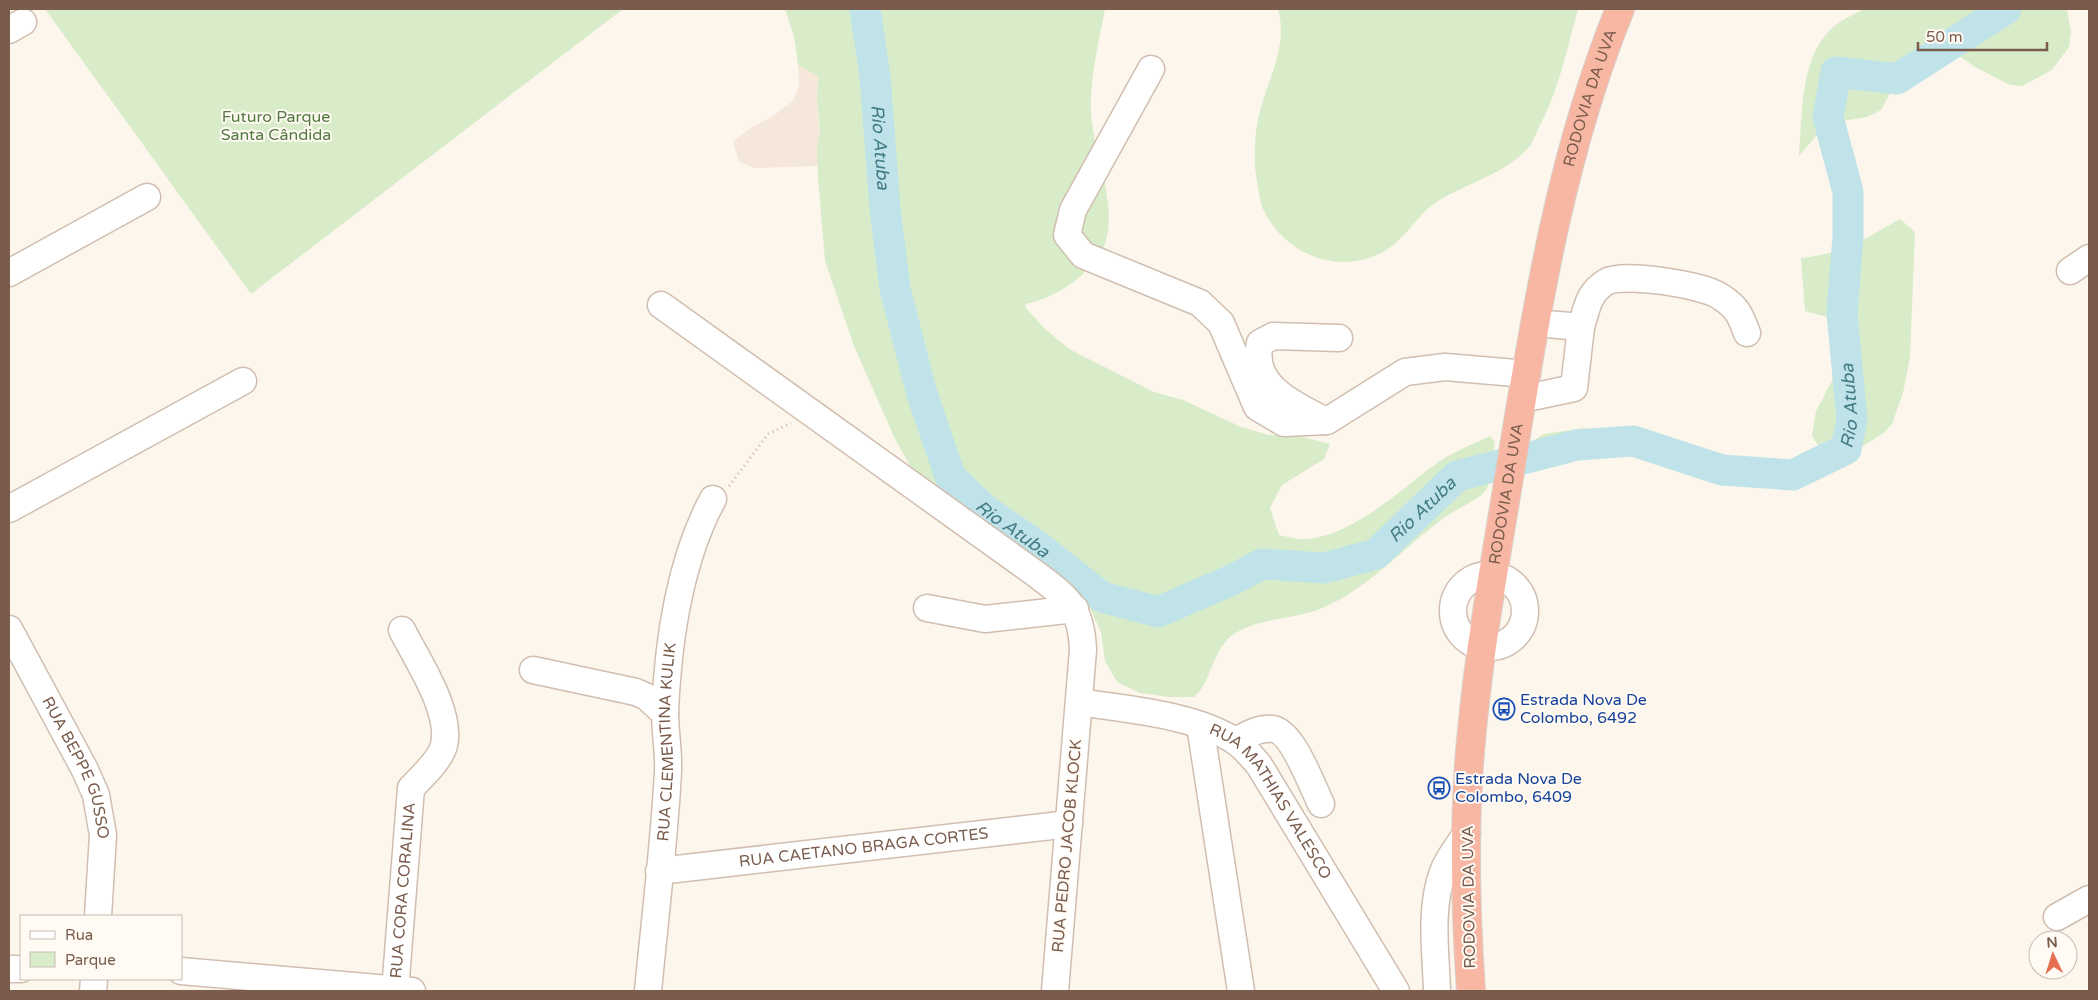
<svg xmlns="http://www.w3.org/2000/svg" width="2098" height="1000" viewBox="0 0 2098 1000" font-family="'Varela Round',sans-serif">
	<rect width="100%" height="100%" fill="#fdf6ec"/>
	<path fill="#f5e8da" d="M798,65L818,75L817,98L819,131L834,173L819,166L755,168L739,162L733,142L749,129L773,116L793,101L799,87Z"/>
	<path fill="#d8ecc9" d="M45,9H623L251,294Z
		M785,9H1105C1099,42 1090,76 1091,110C1092,155 1124,213 1100,255C1098,260 1092,265 1088,269C1072,286 1049,299 1026,304L1025,307L1046,330L1071,350L1154,392L1183,400L1239,426L1268,435L1299,436L1330,444L1324,459L1282,485L1270,508L1279,535C1285,536 1291,538 1297,539C1345,542 1397,493 1433,466C1450,453 1471,445 1490,436L1495,442C1493,453 1491,483 1486,490C1478,501 1457,508 1445,517C1405,546 1363,594 1317,610C1289,620 1260,618 1234,634C1213,647 1210,686 1194,697H1170L1140,693L1117,682L1105,661L1101,632L1088,604L1040,565L923,483L909,464L894,437L854,346L825,261L818,177L817,146L820,134L817,98L818,76L798,65L794,36Z
		M1278,9H1578C1567,49 1559,90 1539,127C1536,133 1533,142 1529,147C1504,175 1469,182 1438,201C1420,212 1409,233 1392,246C1347,279 1286,258 1263,209C1260,202 1259,194 1258,186C1253,164 1254,141 1258,119C1266,82 1289,47 1278,9Z
		M1864,9H2067L2071,33L2069,47L2052,70L2022,86L2010,85L1975,67L1949,49L1925,50L1911,55L1881,110L1867,117L1836,122L1822,129L1799,156C1803,113 1799,53 1837,24C1845,18 1855,14 1864,9Z
		M1900,219L1915,232L1910,357L1903,393L1892,424L1885,432L1849,455L1823,453L1812,436L1816,411L1834,377L1841,345L1837,329L1827,317L1805,311L1801,258C1845,253 1863,240 1900,219Z
		M1591,427L1558,436L1543,449L1525,446L1544,434Z"/>
	<g fill="none" stroke-linecap="round" stroke-linejoin="round">
		<path stroke="#bfe3e8" stroke-width="31" id="s1" d="M865,9L875,76L885,209L895,289L922,394L950,476L985,510L1036,545L1102,597L1158,612L1234,579L1262,564L1324,568L1376,554L1457,476L1577,445L1633,441L1722,470L1793,475L1846,449L1852,420L1842,313L1848,236V192L1828,117L1836,72L1897,79L2006,9"/>
		<g stroke="#d1beb0" stroke-width="29">
			<g id="minor">
				<path d="M9,30L23,22"/>
				<path d="M1151,69L1073,210L1067,235L1083,255L1200,303L1221,323L1257,407L1284,423L1327,421L1405,372L1445,367L1527,374"/>
				<path d="M2070,271L2089,258"/>
				<path d="M9,273L147,197"/>
				<path d="M661,305L1036,574C1069,599 1081,607 1083,650L1055,991"/>
				<path d="M1581,327C1587,308 1588,293 1606,282C1622,272 1706,285 1721,297C1738,308 1740,315 1747,333"/>
				<path d="M1522,399L1574,388L1581,327L1535,323"/>
				<path d="M1326,421C1295,405 1249,386 1260,343L1273,336L1339,338"/>
				<path d="M9,509L243,381"/>
				<circle cx="1489" cy="611" r="36"/>
				<path d="M927,608L985,619L1075,609"/>
				<path id="s2" d="M9,629L85,770L96,795L103,835L98,916"/>
				<path d="M533,670L636,692L647,697L665,714"/>
				<path id="s3" d="M1080,702C1128,710 1193,714 1235,741C1244,747 1252,757 1259,765L1396,991"/>
				<path d="M1200,725L1241,991"/>
				<path d="M1236,741C1247,735 1259,727 1273,729C1293,732 1312,786 1321,804"/>
				<path id="s4" d="M659,871L1069,824"/>
				<path d="M2057,917L2089,899"/>
				<path d="M9,969H21"/>
				<path d="M181,971L412,991"/>
				<path d="M93,991L94,979"/>
				<path id="s5" d="M395,991L411,788C421,778 441,759 444,745C452,711 417,660 402,630"/>
				<path id="s6" d="M648,991C655,918 664,845 668,772C669,752 665,732 665,712C668,642 680,560 713,499"/>
				<path d="M1437,991C1436,953 1429,909 1443,872C1448,858 1458,846 1467,833"/>
			</g>
		</g>
		<g stroke="#dad1cd" stroke-width="30">
			<g id="highway">
				<path id="s7" d="M1471,991C1465,905 1463,816 1472,730C1481,635 1499,541 1514,447C1538,299 1563,149 1620,9"/>
			</g>
		</g>
		<path stroke="#d9b8a5" stroke-width="3" stroke-dasharray="1 4" stroke-linecap="butt" d="M729,486L768,434L791,423"/>
		<use href="#minor" stroke="#fff" stroke-width="26"/>
		<use href="#highway" stroke="#f7b7a3" stroke-width="28"/>
	</g>
	<defs>
		<g id="bus-ring" transform="scale(1.125)"><circle r="9.5" fill="#fffaf3" stroke="#1a4fb4" stroke-width="1.5"/><path d="M-5-6H5V4H4V6H2V4H-2V6H-4V4H-5ZM-3.5-4V0h7V-4ZM-3.5 1.2v1.5H-2V1.2ZM2 1.2v1.5H3.5V1.2Z" fill="#1a4fb4"/></g>
	</defs>
	<g fill-rule="evenodd">
		<use href="#bus-ring" x="1504" y="709"/>
		<use href="#bus-ring" x="1439" y="788"/>
	</g>
	<g text-anchor="middle" dominant-baseline="central" stroke-width="4" stroke-linejoin="round" paint-order="stroke">
		<g font-size="16" fill="#7a5c4d" stroke="#fffaf3">
			<text stroke="none"><textPath href="#s7" startOffset="905">RODOVIA DA UVA</textPath></text>
			<text stroke="none"><textPath href="#s7" startOffset="500">RODOVIA DA UVA</textPath></text>
			<text stroke="none"><textPath href="#s6" startOffset="250">RUA CLEMENTINA KULIK</textPath></text>
			<text stroke="none"><textPath href="#s2" startOffset="155">RUA BEPPE GUSSO</textPath></text>
			<text stroke="none"><textPath href="#s3" startOffset="230">RUA MATHIAS VALESCO</textPath></text>
			<text transform="translate(1067 846) rotate(-85)">RUA PEDRO JACOB KLOCK</text>
			<text stroke="none"><textPath href="#s4" startOffset="206">RUA CAETANO BRAGA CORTES</textPath></text>
			<text stroke="none"><textPath href="#s5" startOffset="101">RUA CORA CORALINA</textPath></text>
			<text transform="translate(1469 897) rotate(-91)">RODOVIA DA UVA</text>
		</g>
		<g font-size="16" fill="#537a41" stroke="#fffaf3">
			<text x="276" y="117">Futuro Parque<tspan x="276" dy="18">Santa Cândida</tspan></text>
		</g>
		<g font-size="16" fill="#164399" stroke="#fffaf3" text-anchor="start">
			<text x="1520" y="700">Estrada Nova De<tspan x="1520" dy="18">Colombo, 6492</tspan></text>
			<text x="1455" y="779">Estrada Nova De<tspan x="1455" dy="18">Colombo, 6409</tspan></text>
		</g>
		<g font-size="18" font-style="italic" fill="#437c86" stroke="#fffaf3">
			<text stroke="none"><textPath href="#s1" startOffset="139">Rio Atuba</textPath></text>
			<text stroke="none"><textPath href="#s1" startOffset="1520">Rio Atuba</textPath></text>
			<text stroke="none"><textPath href="#s1" startOffset="1024">Rio Atuba</textPath></text>
			<text stroke="none"><textPath href="#s1" startOffset="559">Rio Atuba</textPath></text>
		</g>
	</g>
	<rect width="2098" height="1000" fill="none" stroke="#7a5c4d" stroke-width="20"/>
	<rect x="20" y="915" width="162" height="65" fill="#fffaf3" stroke="#cabbb1"/>
	<rect x="30" y="931" width="25" height="8" fill="#ffffff" stroke="#cabbb1"/>
	<text x="65" y="940" font-size="15" fill="#7a5c4d">Rua</text>
	<rect x="30" y="952" width="25" height="15" fill="#d8ecc9" stroke="#cabbb1"/>
	<text x="65" y="965" font-size="15" fill="#7a5c4d">Parque</text>
	<g transform="translate(2053 955) rotate(356)"><circle r="24" fill="#fffaf3" stroke="#cabbb1"/>
	<path d="M0-4L9 19L0 12L-9 19Z" fill="#e76f51"/>
	<text y="-8" font-size="14" font-weight="bold" text-anchor="middle" fill="#7a5c4d">N</text>
	</g>
	<path d="M1918 42v8h129v-8" fill="none" stroke="#7a5c4d" stroke-width="2.5"/>
	<text x="1926" y="42" font-size="15" fill="#7a5c4d" stroke="#fffaf3" stroke-width="4" paint-order="stroke">50 m</text>
</svg>
